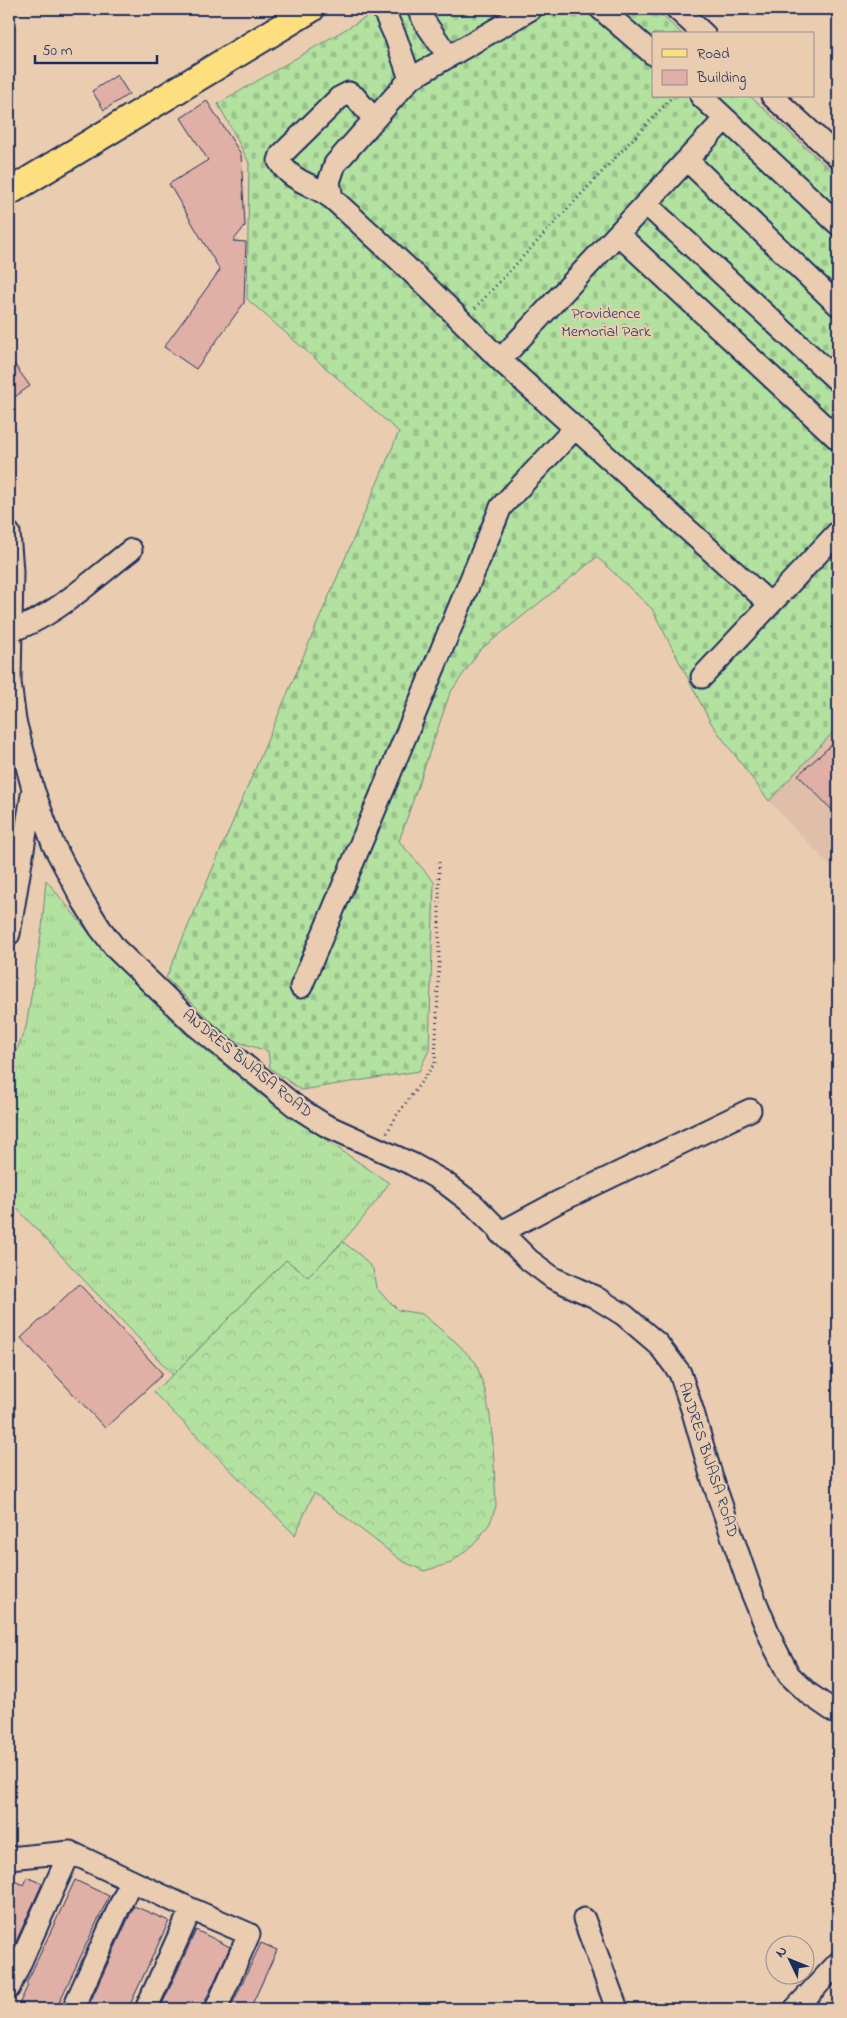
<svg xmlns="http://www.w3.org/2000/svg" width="847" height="2018" viewBox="0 0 847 2018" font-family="'Indie Flower',sans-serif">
	<defs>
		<pattern id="grass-tufts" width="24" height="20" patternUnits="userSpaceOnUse" patternTransform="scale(1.25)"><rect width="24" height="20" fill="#b3e1a0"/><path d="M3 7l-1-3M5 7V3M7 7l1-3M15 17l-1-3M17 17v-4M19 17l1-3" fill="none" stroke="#99c18c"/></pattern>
		<pattern id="forest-crowns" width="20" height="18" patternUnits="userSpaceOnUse" patternTransform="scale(1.25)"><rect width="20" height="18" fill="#b3e1a0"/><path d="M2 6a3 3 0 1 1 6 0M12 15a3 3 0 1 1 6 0" fill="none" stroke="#99c18c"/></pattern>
		<pattern id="cemetery-stones" width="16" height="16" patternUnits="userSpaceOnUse" patternTransform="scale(1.25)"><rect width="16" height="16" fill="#b3e1a0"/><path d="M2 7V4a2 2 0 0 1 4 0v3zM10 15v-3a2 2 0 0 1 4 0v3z" fill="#99c18c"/></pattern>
	</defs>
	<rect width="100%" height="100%" fill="#eaccb0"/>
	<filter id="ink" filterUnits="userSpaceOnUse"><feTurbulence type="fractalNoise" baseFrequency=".02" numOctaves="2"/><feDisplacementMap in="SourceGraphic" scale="10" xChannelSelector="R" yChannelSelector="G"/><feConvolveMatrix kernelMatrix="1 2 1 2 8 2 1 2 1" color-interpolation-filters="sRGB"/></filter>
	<g filter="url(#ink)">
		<path fill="#dfbeaa" d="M838,727V868L828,864L769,801Z"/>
		<path fill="url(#grass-tufts)" stroke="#67887f" d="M46,880L111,960L188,1036L269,1101L389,1183C366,1218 337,1248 308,1277L286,1260L173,1375L9,1200V1069L26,1027L42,928Z"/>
		<path fill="url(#forest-crowns)" stroke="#67887f" d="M343,1242L360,1255L373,1269L376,1288L398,1310L422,1314L458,1344L476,1363L485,1391L490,1416L493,1443L496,1506L490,1523L478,1540L451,1563L424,1571L402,1561L314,1493L295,1535L153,1392L173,1375L286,1260L308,1277Z"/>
		<path fill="url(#cemetery-stones)" stroke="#67887f" d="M380,9H655L682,34H653V96H750L838,177V727L769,801L711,723L652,609L597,557L480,650L450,693L399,841L434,882L429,1050L419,1071L301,1090L270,1068L268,1051L231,1040L166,978L399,432L247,299L249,163L233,131L218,104Z"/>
		<path fill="#e0b0a7" stroke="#1b2f5e" d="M117,75L129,94L104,110L92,91Z
			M207,101L241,154L245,226L233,241L246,242L244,303L196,369L164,347L220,270L169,184L208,160L181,118Z
			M9,357L30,386L9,401Z
			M838,739V816L798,775Z
			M79,1284L163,1374L105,1428L21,1338Z
			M27,1877L42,1884L9,1957V1878L23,1885Z
			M75,1880L109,1896L56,2009H17L28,1985L26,1984Z
			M134,1906L169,1921L128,2009H87Z
			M196,1930L230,1947L210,1991L201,2009H160Z
			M261,1943L277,1950L250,2009H230Z"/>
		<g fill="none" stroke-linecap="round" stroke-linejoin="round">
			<g stroke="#1b2f5e" stroke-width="25">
				<path id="minor" d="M383,9L396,38L410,79
					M418,9L424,21L448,56
					M601,9L653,54
					M677,9L704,34
					M701,96L838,224
					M772,96L838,157
					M374,119L355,97L349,93L339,98L281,155L279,161C293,184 316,184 334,200C391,251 447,305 500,360L770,604
					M687,160L838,305
					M332,198L329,182L335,164L410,79L531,9
					M646,204L838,381
					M618,234L838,439
					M500,360L724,120
					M9,533L12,571L10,682L15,721L33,789L53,844L83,901L100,928L116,949L194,1024L295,1106L325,1125L412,1164L444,1182L474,1205L529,1260L553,1278L595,1297L624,1315L658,1344L680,1373L693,1412L711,1475L750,1588L774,1646L789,1675L809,1694L838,1714
					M12,630C52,619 97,576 131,550
					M702,677L838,532
					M9,934L33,789
					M301,987L501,507L575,428
					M500,1233L558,1202L750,1110
					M9,1858L70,1852L191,1909L249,1934L216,2009
					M584,1919L617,2009
					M9,1988L70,1852
					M73,2009L131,1881
					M146,2009L191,1909
					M795,2009L838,1963"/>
			</g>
			<g stroke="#1b2f5e" stroke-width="30">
				<path id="major" d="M9,192L311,9"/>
			</g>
			<path stroke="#1b2f5e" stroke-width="3" stroke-dasharray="1 4" stroke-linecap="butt" d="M475,308L673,96
				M387,1133L397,1115L435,1063L439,963V859"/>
			<use href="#minor" stroke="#eaccb0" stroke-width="21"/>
			<use href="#major" stroke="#fedf80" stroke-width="26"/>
		</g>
	</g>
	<g text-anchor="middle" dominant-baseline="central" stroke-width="4.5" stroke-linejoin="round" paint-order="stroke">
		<g font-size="16" fill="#2a4165" stroke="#eaccb0">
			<text x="606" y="314">Providence<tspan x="606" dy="18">Memorial Park</tspan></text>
		</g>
		<g font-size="16" fill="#1b2f5e" stroke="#eaccb0">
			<text transform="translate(247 1064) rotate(39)">ANDRES BIJASA ROAD</text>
			<text transform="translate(708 1460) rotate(72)">ANDRES BIJASA ROAD</text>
		</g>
	</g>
	<rect width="847" height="2018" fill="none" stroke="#eaccb0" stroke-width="30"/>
	<rect x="15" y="15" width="817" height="1988" fill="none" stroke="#1b2f5e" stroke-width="2" filter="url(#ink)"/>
	<rect x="652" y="32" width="162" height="65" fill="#eaccb0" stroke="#978d8f"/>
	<rect x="662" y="49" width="25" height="8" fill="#fedf80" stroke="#978d8f"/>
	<text x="697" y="58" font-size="15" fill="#1b2f5e">Road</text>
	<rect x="662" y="70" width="25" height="15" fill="#e0b0a7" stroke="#978d8f"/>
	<text x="697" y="82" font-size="15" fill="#1b2f5e">Building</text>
	<g transform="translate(790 1960) rotate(313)"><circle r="24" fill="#eaccb0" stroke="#978d8f"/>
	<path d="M0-4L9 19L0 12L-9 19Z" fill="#1b2f5e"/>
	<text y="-8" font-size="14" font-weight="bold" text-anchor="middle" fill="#1b2f5e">N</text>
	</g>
	<path d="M35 55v8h122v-8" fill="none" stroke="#1b2f5e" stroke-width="2.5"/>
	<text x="42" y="55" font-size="15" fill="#1b2f5e" stroke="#eaccb0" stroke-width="4" paint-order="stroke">50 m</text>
</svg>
